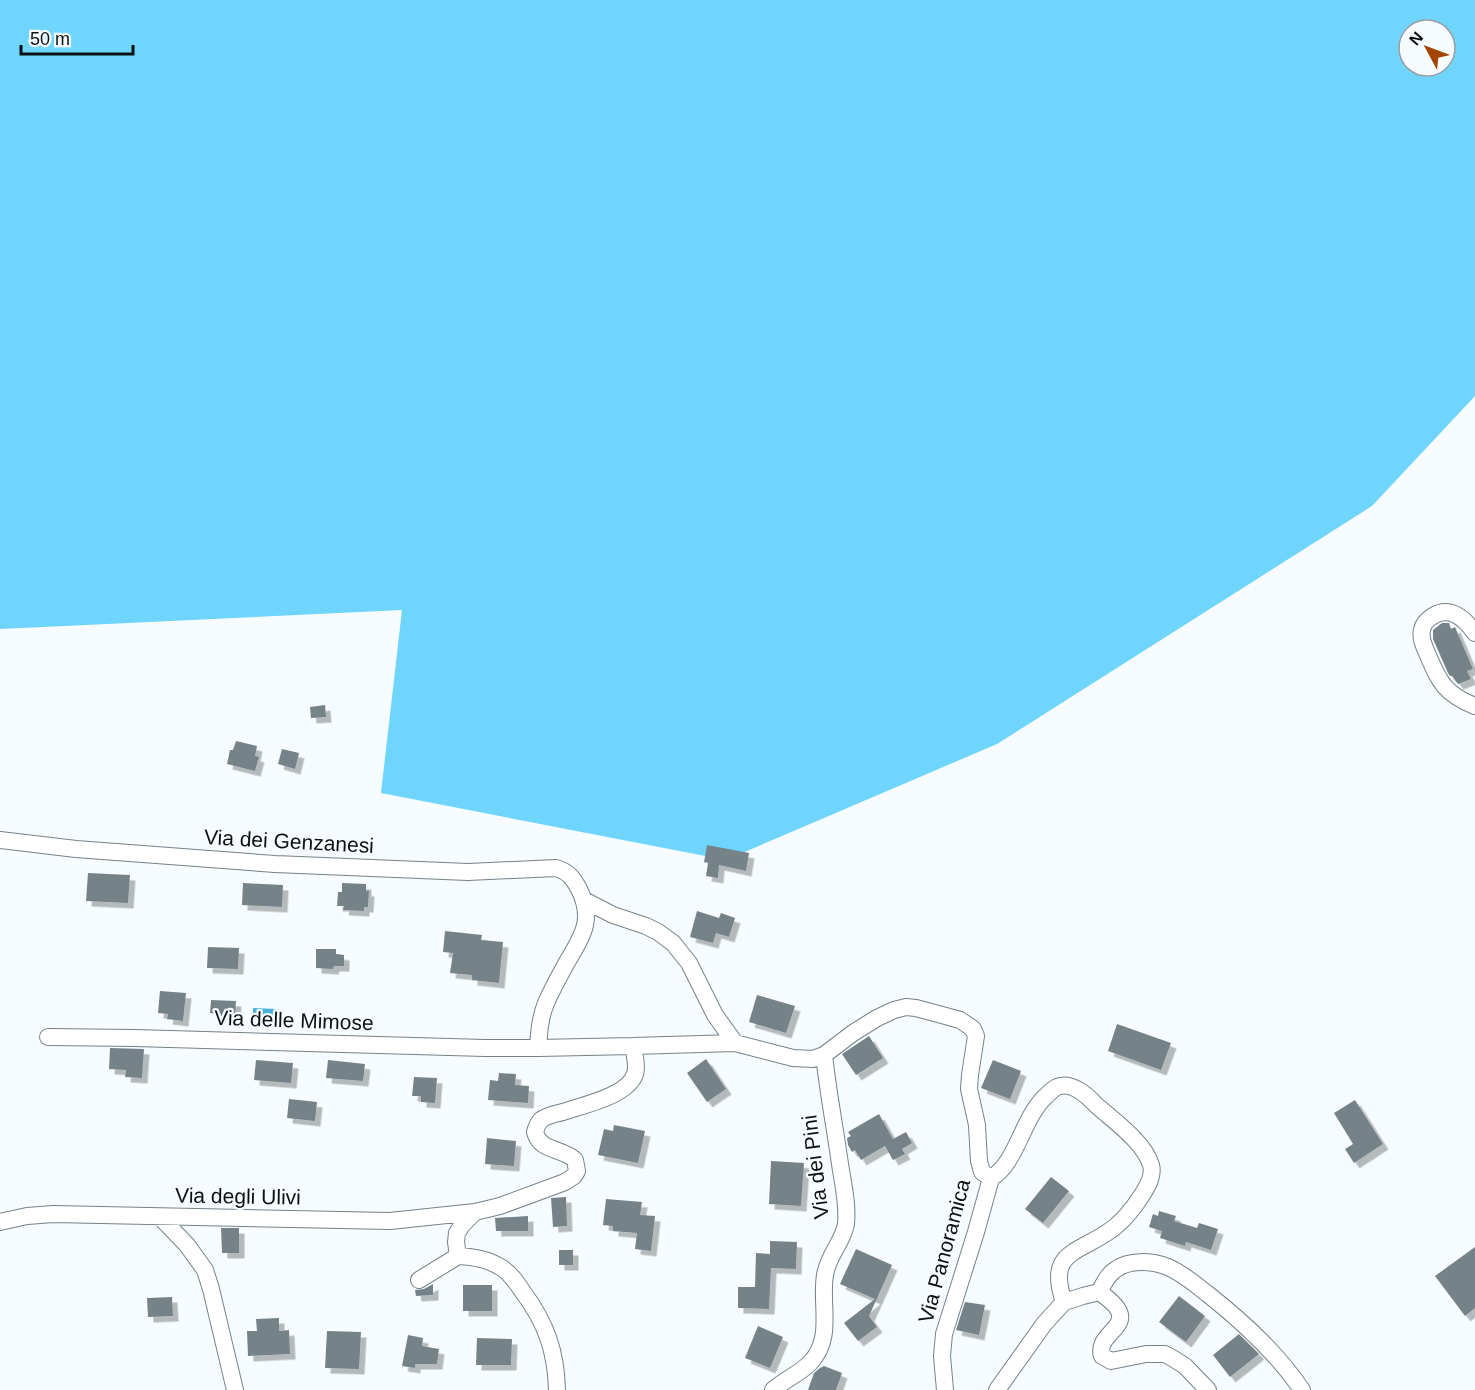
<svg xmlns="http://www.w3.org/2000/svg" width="1475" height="1390" viewBox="0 0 1475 1390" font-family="Arial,sans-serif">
	<defs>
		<filter id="shadow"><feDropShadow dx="5.5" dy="5.5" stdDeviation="0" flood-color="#0004"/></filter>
	</defs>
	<rect width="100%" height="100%" fill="#f6fcff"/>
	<path fill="#6fd5fd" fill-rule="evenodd" d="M0,0H1475V396L1372,506L997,744L726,860L381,793L402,610L0,629ZM1409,30H1445V66H1409Z"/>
	<path fill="#48b1d8" d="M253,1008L276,1009V1021L253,1019Z"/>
	<path fill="#758389" filter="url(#shadow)" d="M1442,623H1449L1451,629L1455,627L1473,669L1467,671L1471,679L1458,684L1452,676H1450L1448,673L1433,639V630Z
		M325,705L326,717L311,718L310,707Z
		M236,741L257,746L255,756L259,757L255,771L227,764L230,750H233Z
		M282,749L299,753L295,769L278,764Z
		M707,845L749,853L746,871L719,865L718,878L706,876L708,863L704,862Z
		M88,873L130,875L128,903L86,901Z
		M243,883L283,885L282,907L242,905Z
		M342,883L366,884V891H369L368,907H364V911L343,910L344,906H337L338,892H342Z
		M697,911L719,918L721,913L735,918L729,937L716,933L713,943L690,937Z
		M445,931L482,935L481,940L503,942L499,983L472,980V975L450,973L453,953L443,952Z
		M208,947L239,948L238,969L207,968Z
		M316,949H336V954L344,955V966H334L333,969L316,968Z
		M160,991L186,993L183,1021L167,1019L168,1014L158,1013Z
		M757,995L795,1006L786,1033L749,1022Z
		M211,1000L236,1001L235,1016H221V1014L210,1013Z
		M1117,1024L1171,1043L1161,1070L1108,1051Z
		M869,1036L883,1058L856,1075L842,1054Z
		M110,1048L144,1049L142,1078L125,1077L126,1070L109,1069Z
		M706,1059L726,1089L707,1102L687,1073Z
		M256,1060L293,1063L291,1083L254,1080Z
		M328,1060L365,1064L363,1081L326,1078Z
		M993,1060L1021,1071L1010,1099L981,1088Z
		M499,1073L516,1074L515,1085L529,1086L528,1103L488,1100L490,1080L498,1081Z
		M414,1077L437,1078L435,1103L421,1102V1096H412Z
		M289,1099L317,1102L315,1121L287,1118Z
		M1355,1100L1383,1144L1354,1163L1345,1149L1353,1144L1334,1113Z
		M879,1114L893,1139L906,1132L912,1143L902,1149L905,1154L893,1160L885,1146L861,1160L855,1150L852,1152L848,1145L847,1138L851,1136L848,1132Z
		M614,1125L645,1131L638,1163L598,1155L604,1129L613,1131Z
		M487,1138L516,1141L514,1166L485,1164Z
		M771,1161L804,1163L801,1206L769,1204Z
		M1051,1177L1069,1191L1043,1223L1025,1209Z
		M566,1197L567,1226L553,1227L551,1198Z
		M606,1199L642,1202L640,1215L655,1216L651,1251L635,1249L637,1233L613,1231V1226L603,1225Z
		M1159,1211L1176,1216L1174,1221L1197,1228L1199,1223L1218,1229L1211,1250L1186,1242L1185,1246L1160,1238L1162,1231L1149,1227L1153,1214L1158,1216Z
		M528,1216V1231H496L495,1218Z
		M221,1228H239V1253H222Z
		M770,1241L797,1242L796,1269L771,1268L769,1309L738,1308V1287H755L756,1253L770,1254Z
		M1475,1247V1308L1465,1316L1435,1276Z
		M856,1249L892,1265L869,1316L877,1327L858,1341L844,1323L875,1299L840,1284Z
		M559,1250H573V1265H559Z
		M433,1284V1295L416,1296L415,1290L424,1289Z
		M463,1285H492V1311H463Z
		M1179,1296L1205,1316L1186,1342L1159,1322Z
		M172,1297L173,1316L148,1317L147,1298Z
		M965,1302L985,1305L979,1335L956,1330Z
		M279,1318V1331L289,1330L290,1354L248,1356L247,1331H257L256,1319Z
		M758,1326L783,1337L770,1368L745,1358Z
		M327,1331L361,1332L359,1369L325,1368Z
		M1239,1334L1259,1354L1230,1377L1213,1355Z
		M408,1335L423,1338L422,1346L439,1349L437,1364H415V1368L402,1366Z
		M477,1338L512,1339L511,1365H476Z
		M824,1366L842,1373L836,1390H808L814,1373L820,1368Z"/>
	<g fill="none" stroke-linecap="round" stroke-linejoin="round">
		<g stroke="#748288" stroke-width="18">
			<path id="minor" d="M1475,633C1465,619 1450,605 1433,616C1428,619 1423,624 1422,630C1420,638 1424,646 1427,653C1439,681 1444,694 1475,706
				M0,840L76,849L275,864L468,872L556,868C569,872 573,878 579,889C594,919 583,935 567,962C560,975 552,989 546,1003C540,1018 539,1032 538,1048L633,1046C634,1054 638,1065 635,1074C628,1096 583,1105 563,1112C556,1114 547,1115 541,1120C537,1124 536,1128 535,1132C540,1152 563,1148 575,1160L577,1171L574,1176L565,1182L500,1206L475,1212L462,1225L457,1233L456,1242L458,1256L419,1280
				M584,900L613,915L646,926L658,932L673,943L689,963L715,1015L735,1043L793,1058L813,1059L824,1055L853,1033L877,1018L894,1010L906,1007L916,1008L942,1015L960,1020L969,1026L973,1029L976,1036L970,1075L969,1089L977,1125L979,1161L982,1172L991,1178L976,1232L944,1334L942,1356L945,1390
				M48,1037L135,1038L485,1048H538
				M633,1046L735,1043
				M991,1178C1017,1163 1022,1118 1046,1096C1049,1093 1053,1089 1057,1087C1071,1081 1087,1095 1096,1105C1114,1121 1144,1142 1151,1165C1154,1176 1147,1187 1142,1195C1133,1209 1122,1223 1108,1232C1075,1254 1047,1253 1064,1302
				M160,1217L187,1245L205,1270L211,1289L235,1390
				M0,1222L27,1216L53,1214L390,1221L475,1212
				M458,1256C474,1257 488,1259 502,1268C511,1274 517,1283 523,1292C546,1323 556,1351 557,1390
				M1099,1292C1104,1284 1107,1275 1115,1270C1129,1259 1152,1261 1168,1267C1184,1274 1196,1285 1209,1295C1244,1323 1277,1353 1302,1390
				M773,1390C784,1380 799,1374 810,1363C834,1338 820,1305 825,1275C828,1255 843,1242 846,1224C848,1204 843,1184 840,1164C835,1128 828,1092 824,1055
				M997,1390L1044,1324L1064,1302L1083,1296L1099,1292C1149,1326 1094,1329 1102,1356L1111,1361L1146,1354H1165L1174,1359L1185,1366L1208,1390"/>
		</g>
		<use href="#minor" stroke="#fff" stroke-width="16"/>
	</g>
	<g text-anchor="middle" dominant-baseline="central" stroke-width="4.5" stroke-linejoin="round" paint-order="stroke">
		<g font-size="21" fill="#0b1013" stroke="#f6fcff">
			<text transform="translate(289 841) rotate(3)">Via dei Genzanesi</text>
			<text transform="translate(294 1020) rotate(2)">Via delle Mimose</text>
			<text transform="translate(815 1167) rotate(-97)">Via dei Pini</text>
			<text transform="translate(238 1196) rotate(1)">Via degli Ulivi</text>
			<text transform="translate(944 1251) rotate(-75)">Via Panoramica</text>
		</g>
	</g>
	<g transform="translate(1427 48) rotate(311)"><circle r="28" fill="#f6fcff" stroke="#989ea1" stroke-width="1.5"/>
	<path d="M0-4.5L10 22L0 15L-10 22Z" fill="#a54400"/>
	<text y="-9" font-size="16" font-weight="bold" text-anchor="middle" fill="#0b1013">N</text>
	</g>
	<path d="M21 45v9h112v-9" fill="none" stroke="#0b1013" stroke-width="3"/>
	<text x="30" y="45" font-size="18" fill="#0b1013" stroke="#f6fcff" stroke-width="4.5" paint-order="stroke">50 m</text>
</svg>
